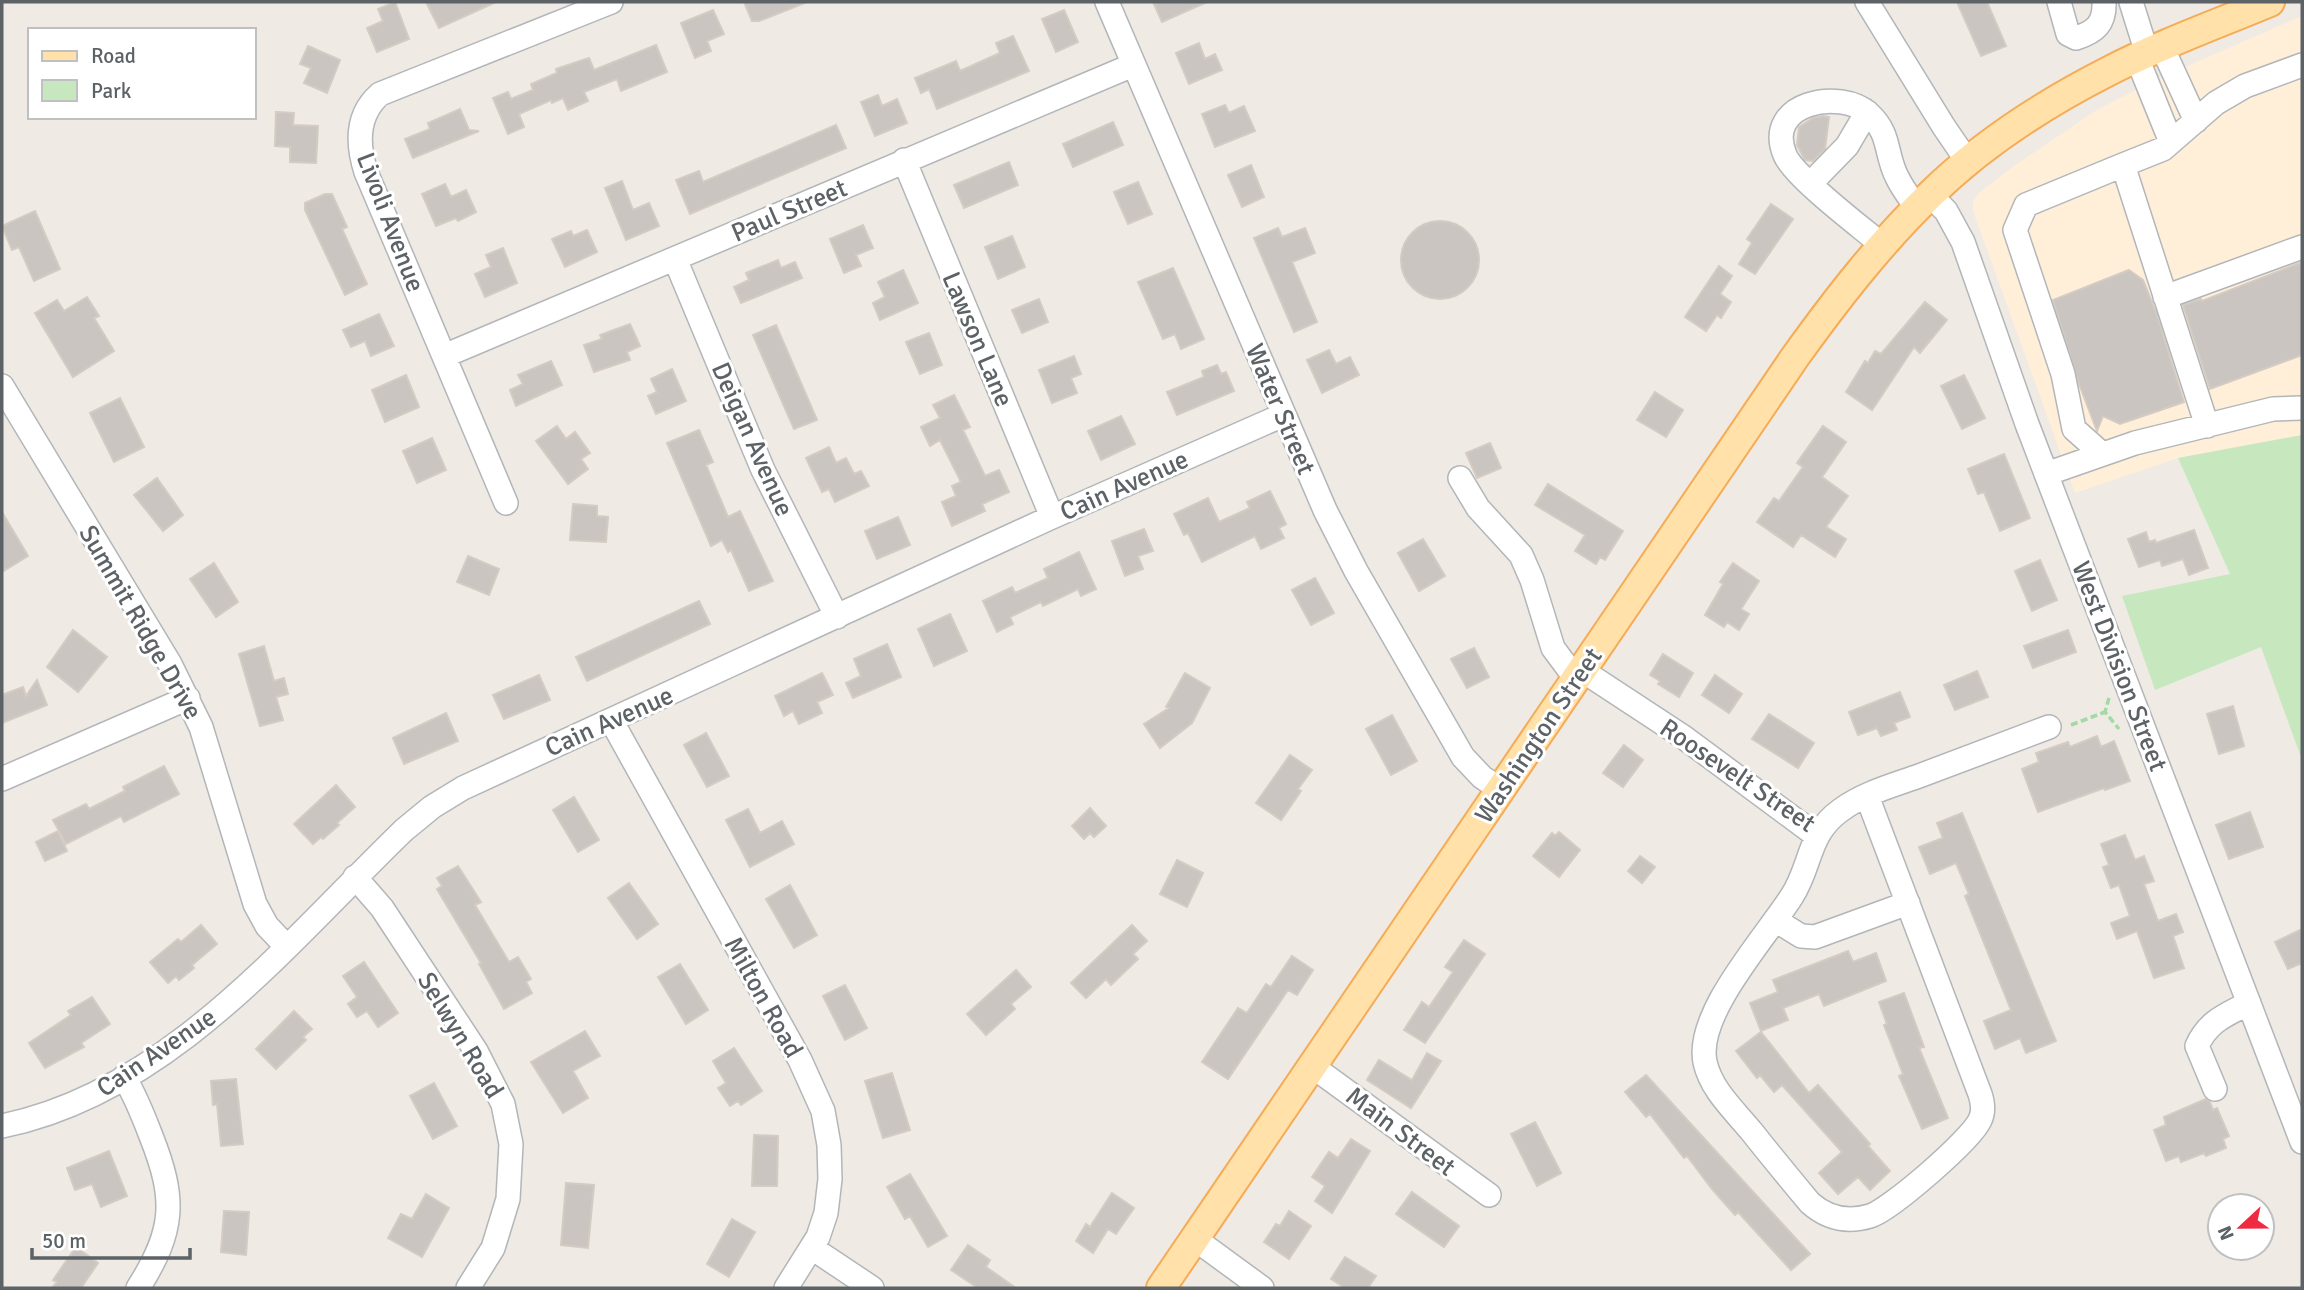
<svg xmlns="http://www.w3.org/2000/svg" width="2304" height="1290" viewBox="0 0 2304 1290" font-family="Signika,sans-serif">
<style>
.commercial{fill:#ffefd9}
.green{fill:#c7e8bf}
.building{fill:#cac5c0;stroke:#d4cbc2;stroke-width:2}
.lines{fill:none;stroke-linecap:round;stroke-linejoin:round}
.minor-casing{stroke:#b2b6b9;stroke-width:26}
.major-casing{stroke:#f6ab56;stroke-width:32}
.path{stroke:#a2daa6;stroke-width:3.5;stroke-dasharray:7 3.5;stroke-linecap:butt}
.minor{stroke:#fff;stroke-width:23}
.major{stroke:#ffe1a9;stroke-width:28}
.labels{text-anchor:middle;stroke-width:6;stroke-linejoin:round;paint-order:stroke}
.street-label{font-size:26px;fill:#5c6265;stroke:#fff}
</style>
<rect width="100%" height="100%" fill="#efeae4"/>
<!-- commercial -->
<path class="commercial" d="M2302 16V435L2178 458 2075 493 1973 211V201L1979 193 2011 168 2095 111 2155 80Z"/>
<!-- green -->
<path class="green" d="M2302 435V760L2261 647 2155 690 2122 596 2230 574 2178 458Z"/>
<!-- building -->
<path class="building" d="M395 2 409 39 377 52 367 28 383 21 378 9Z
M426 2H496L439 28Z
M744 2H804L805 3 759 21H752Z
M1153 2H1207L1162 22Z
M1957 2H1987L2006 46 1981 56Z
M713 10 724 34 707 41 711 51 695 58 681 23Z
M1064 10 1078 42 1056 52 1042 19Z
M1013 36 1029 71 937 109 929 89 921 93 915 78 956 61 960 71 1000 53 996 43Z
M1199 43 1205 59 1215 54 1222 70 1189 84 1176 53Z
M656 45 667 72 621 91 617 79 584 92 588 101 568 110 563 98 552 103 551 100 519 114 524 127 508 134 493 98 508 92 511 99 533 90 531 84 557 73 556 69 589 58 594 70Z
M308 46 340 60 327 93 304 83 311 68 300 64Z
M878 95 882 106 897 99 907 123 875 136 861 102Z
M1225 105 1229 113 1244 106 1255 131 1215 147 1202 114Z
M460 109 469 130 479 131 413 158 405 139 430 129 428 123Z
M276 112 294 113 293 125 318 126 316 163 290 162V147L275 146Z
M1823 116 1829 117 1825 149 1813 161 1805 160 1797 145 1799 127 1813 118Z
M1113 122 1123 145 1073 167 1063 144Z
M836 125 846 148 690 214 676 180 699 171 703 182Z
M1009 162 1018 185 964 208 954 185Z
M1251 165 1264 197 1242 207 1228 175Z
M622 181 633 210 649 203 659 226 626 240 605 188Z
M1138 182 1152 214 1128 224 1114 192Z
M445 184 451 197 466 190 476 212 458 221 456 218 436 226 422 194Z
M325 194H332L347 227 342 229 367 284 345 295 305 210V203Z
M1771 204 1793 219 1755 274 1739 264 1752 243 1747 239Z
M35 211 60 269 34 281 19 247 12 250 2 226Z
M1401 260a39 39 0 1 1 78 0a39 39 0 1 1-78 0Z
M863 225 873 248 856 255 861 266 844 273 830 239Z
M1278 228 1282 237 1305 228 1315 253 1292 262 1317 322 1294 332 1254 238Z
M587 230 597 252 565 267 552 239 571 231 573 236Z
M1012 236 1025 267 998 279 985 247Z
M503 248 517 283 485 297 475 274 491 267 486 255Z
M778 260 781 268 795 262 802 278 741 303 734 287 749 280 746 273Z
M2302 262V355L2210 389 2183 305 2201 299 2202 301Z
M1719 266 1732 276 1720 294 1731 302 1721 318 1717 315 1706 331 1685 317Z
M1173 268 1204 339 1181 349 1175 334 1163 339 1138 282Z
M903 270 918 303 880 320 873 303 885 297 878 282Z
M2129 270 2143 280 2156 312 2184 402 2120 424 2103 416 2097 431 2079 384 2053 300Z
M87 297 99 316 94 318 114 351 73 377 35 313 57 300 64 311Z
M1039 299 1048 322 1022 333 1012 310Z
M1925 302 1947 320 1920 353 1914 347 1872 410 1846 392 1865 361 1868 363 1875 351 1881 354Z
M379 314 394 346 371 356 365 341 351 347 343 330Z
M630 324 640 346 627 352 630 360 594 372 584 345 602 339 600 335Z
M776 325 817 420 794 429 753 335Z
M929 333 942 365 920 374 906 342Z
M1329 350 1336 364 1350 357 1359 375 1322 393 1307 360Z
M1074 356 1081 374 1071 378 1077 393 1052 403 1039 370Z
M551 361 562 385 516 406 510 390 523 384 518 375Z
M1217 365 1221 374 1226 372 1234 391 1177 415 1167 392 1204 377 1202 371Z
M672 369 686 401 656 414 648 396 657 392 651 379Z
M406 375 419 407 385 422 372 390Z
M1964 375 1985 418 1962 429 1941 386Z
M1655 392 1683 410 1666 437 1637 420Z
M954 395 970 427 963 430 985 476 999 470 1009 492 982 504 985 511 952 526 942 502 956 496 952 486 961 482 940 440 930 446 921 427 940 418 933 405Z
M120 398 144 447 114 462 90 413Z
M1121 416 1135 444 1101 460 1088 431Z
M557 426 566 439 575 432 590 453 581 459 588 469 568 484 536 441Z
M1823 426 1846 442 1822 477 1848 496 1826 527 1846 539 1835 557 1801 535 1793 547 1757 522 1774 498 1779 501 1803 467 1797 463Z
M699 430 713 462 706 465 728 517 740 511 773 581 749 591 731 550 728 552 722 540 711 546 667 443Z
M432 438 446 470 417 483 403 451Z
M1490 443 1501 468 1477 478 1466 453Z
M829 447 836 463 846 458 854 474 861 471 869 486 835 502 829 489 822 492 806 458Z
M2004 454 2030 518 2000 531 1984 492 1978 494 1968 469Z
M157 478 183 515 163 531 134 495Z
M1548 484 1623 531 1605 560 1600 557 1596 564 1575 551 1585 535 1535 505Z
M1270 491 1286 524 1279 528 1284 538 1261 549 1255 536 1202 562 1188 533 1184 535 1174 514 1208 498 1219 522 1250 508 1247 502Z
M573 504 597 506V516L608 517 606 542 570 540Z
M2 512 28 556 2 572Z
M898 517 910 545 877 559 865 531Z
M1144 529 1153 551 1138 556 1143 569 1125 576 1112 541Z
M2194 530 2208 568 2189 575 2183 559 2162 566 2160 560 2139 567 2128 539 2146 532 2149 542 2155 540 2156 543Z
M1423 539 1445 576 1419 591 1398 553Z
M1079 552 1096 589 1081 596 1078 589 1043 606 1041 602 1010 617 1013 624 997 632 983 601 1012 587 1015 593 1048 578 1044 569Z
M468 556 499 569 489 595 457 582Z
M2040 560 2057 600 2032 611 2015 571Z
M214 563 238 602 216 617 190 579Z
M1733 563 1759 581 1741 609 1749 614 1739 630 1727 622 1724 627 1705 615 1723 584 1720 582Z
M1315 578 1334 613 1311 625 1292 590Z
M699 601 710 624 587 681 576 657Z
M950 614 967 651 934 666 918 629Z
M73 630 107 657 78 692 47 667Z
M2068 630 2076 652 2033 668 2024 646Z
M887 644 901 677 853 698 846 683 861 676 854 659Z
M264 646 274 681 284 678 288 694 276 697 283 720 260 726 239 654Z
M1474 648 1489 677 1467 688 1451 659Z
M1663 654 1693 673 1679 697 1658 684 1660 681 1650 675Z
M1977 671 1988 697 1955 710 1944 685Z
M822 673 833 695 817 702 822 713 799 724 793 711 784 716 775 696Z
M1185 673 1210 688 1192 723 1160 748 1144 724 1169 708 1166 707Z
M539 675 550 700 504 719 493 695Z
M1715 675 1742 694 1729 713 1702 695Z
M37 680 47 705 2 723V695L23 687 26 696Z
M1900 692 1910 717 1894 723 1897 730 1881 736 1877 728 1858 735 1849 712Z
M2233 706 2244 746 2219 754 2207 714Z
M446 713 458 741 404 764 393 738Z
M1769 714 1814 743 1798 768 1752 739Z
M1392 715 1417 761 1391 775 1366 729Z
M706 733 729 776 707 787 684 745Z
M2097 736 2101 747 2114 741 2130 781 2105 790 2104 788 2038 812 2022 769 2039 762 2036 753 2068 742 2070 747Z
M1624 745 1643 760 1623 787 1603 773Z
M1290 755 1312 770 1298 789 1301 791 1281 820 1256 803Z
M164 766 179 794 124 822 121 816 66 844 53 820 86 804 89 809 125 791 123 787Z
M336 785 355 807 337 823 339 825 323 839 321 837 313 844 294 824Z
M574 797 599 840 578 852 553 810Z
M1090 808 1106 826 1094 837 1090 833 1084 839 1072 826Z
M748 809 760 833 782 821 794 844 750 867 726 820Z
M2250 812 2263 847 2229 859 2216 825Z
M1962 813 2056 1041 2026 1053 2020 1038 1995 1049 1984 1021 2011 1010 1965 896 1969 894 1956 863 1930 874 1919 847 1943 838 1937 823Z
M58 831 67 851 45 861 36 842Z
M1559 832 1580 850 1559 877 1533 856 1552 833 1555 836Z
M2125 835 2135 860 2144 856 2154 881 2144 884 2158 921 2176 914 2183 932 2173 936 2184 968 2154 978 2137 931 2117 939 2111 923 2130 916 2119 885 2111 888 2103 867 2109 865 2101 844Z
M1640 856 1655 867 1642 883 1628 871Z
M1177 860 1203 873 1187 907 1160 894Z
M458 866 481 902 475 905 509 962 518 957 531 979 526 982 532 993 504 1009 479 964 481 963 437 889 442 886 437 878Z
M629 883 658 924 637 939 608 898Z
M790 885 817 935 794 948 766 899Z
M201 925 217 944 192 965 194 968 179 980 176 976 168 983 150 962 178 939 181 942Z
M1132 925 1147 941 1133 954 1138 959 1111 985 1106 979 1086 998 1071 983Z
M2302 929V963L2288 969 2275 942Z
M1464 940 1485 954 1425 1043 1404 1030 1422 1002 1429 1007 1453 972 1445 967Z
M1848 951 1853 962 1876 953 1886 981 1824 1006 1819 994 1783 1008 1788 1020 1761 1031 1750 1003 1778 992 1773 980Z
M1292 956 1313 970 1297 995 1288 990 1228 1079 1202 1062 1238 1008 1247 1013 1266 984 1271 987Z
M364 962 398 1013 378 1027 367 1011 357 1017 348 1004 357 997 343 976Z
M680 964 708 1010 686 1024 658 977Z
M1016 970 1031 987 1011 1004 1015 1009 986 1035 967 1014Z
M845 985 867 1028 845 1040 823 996Z
M1904 993 1924 1047 1919 1048 1948 1118 1922 1129 1899 1076 1903 1074 1884 1025 1887 1024 1879 1002Z
M92 997 110 1024 81 1043 84 1047 45 1068 29 1043 71 1015 68 1011Z
M294 1011 312 1029 303 1037 306 1040 276 1069 256 1049Z
M585 1031 600 1056 573 1071 588 1098 563 1113 531 1062Z
M1761 1032 1809 1093 1818 1085 1870 1144 1868 1146 1890 1171 1870 1190 1858 1177 1838 1194 1819 1173 1842 1152 1782 1085 1774 1092 1760 1075 1757 1078 1736 1051Z
M734 1048 762 1091 741 1105 738 1101 730 1106 718 1088 726 1083 713 1061Z
M1427 1053 1441 1061 1411 1108 1367 1080 1379 1060 1412 1080Z
M892 1073 910 1130 883 1138 865 1081Z
M1646 1075 1810 1254 1791 1270 1738 1212 1735 1215 1712 1189 1687 1156 1684 1158 1650 1114 1646 1117 1625 1092Z
M236 1079 243 1144 221 1146 217 1104 213 1105 211 1081Z
M434 1083 457 1126 433 1139 410 1096Z
M2206 1099 2210 1102 2213 1110 2217 1108 2229 1136 2223 1139 2226 1148 2206 1156 2204 1153 2181 1162 2179 1156 2166 1161 2154 1130 2166 1125 2164 1117Z
M1535 1122 1561 1173 1537 1186 1511 1134Z
M754 1135 778 1136 777 1186H752Z
M1351 1139 1370 1151 1332 1213 1315 1201 1325 1186 1312 1177 1329 1152 1338 1158Z
M109 1151 127 1196 101 1207 92 1184 75 1190 67 1168Z
M910 1174 947 1236 928 1247 910 1216 905 1219 887 1187Z
M566 1183 594 1185 588 1248 561 1245Z
M1412 1192 1459 1226 1444 1247 1396 1214Z
M1112 1193 1134 1208 1116 1234 1108 1229 1093 1253 1076 1241 1086 1224 1090 1227Z
M426 1194 449 1208 422 1257 388 1238 401 1214 412 1219Z
M224 1211 249 1212 246 1255 221 1252Z
M1289 1211 1311 1226 1289 1259 1264 1242 1276 1224 1280 1226Z
M732 1219 755 1232 729 1277 707 1264Z
M968 1245 990 1260 986 1267 1016 1288H978L951 1270Z
M76 1247 98 1263 81 1288H52L57 1282 53 1280Z
M1345 1257 1376 1276 1368 1288H1345L1331 1279Z"/>
<g class="lines">
<!-- minor casing -->
<g class="minor-casing">
<path id="minor" d="M1107 2 1325 510 1356 571 1463 757 1482 777 1501 790
M1867 2 1944 127 1968 162
M2059 2 2068 34 2076 38C2095 32 2105 24 2104 2
M2131 2 2147 53
M2162 47 2196 121
M2137 58 2171 142
M904 160 1052 517
M1810 184 1847 146 1867 112
M1930 195 1946 211 1963 242 2027 424 2302 1142
M1882 245C1861 227 1794 177 1785 155 1763 102 1841 88 1869 114 1891 134 1885 154 1897 177 1902 188 1910 198 1917 208
M675 259 763 470 837 617
M2165 297 2302 247
M444 356 1133 65
M2 386 170 664 201 727 255 904 267 926 286 946
M2207 426 2123 165 2163 149 2216 103 2245 86 2302 65
M2102 454 2074 429 2063 374 2015 230 2026 205 2123 165
M2046 474 2135 443 2273 409 2302 408
M1460 478 1478 508 1521 555 1532 580 1553 648 1576 679
M506 503 366 172C357 144 356 115 380 94L611 2
M1583 671 1682 736 1817 836
M611 720 800 1060 823 1111 829 1145 830 1179 826 1213 818 1237 786 1288
M2 779 188 698
M1867 796 1980 1094C1983 1103 1984 1112 1980 1120 1971 1140 1890 1210 1870 1216 1847 1223 1827 1218 1810 1203 1790 1179 1771 1156 1752 1132 1735 1111 1711 1090 1705 1062 1695 1014 1766 937 1792 896 1812 865 1807 834 1841 810 1864 793 1894 785 1919 776 1963 759 2006 743 2049 727
M355 877 382 908 476 1051 503 1104 511 1144 508 1199 493 1248 468 1288
M1775 920 1801 936 1815 937 1908 903
M1312 1066 1489 1195
M124 1077C135 1095 143 1115 151 1136 176 1199 175 1230 138 1288
M2215 1089 2197 1046C2208 1021 2226 1015 2249 1003
M2 1126C169 1092 287 943 404 830L432 807 463 788 1052 517 1283 415
M1195 1239 1262 1288
M812 1248 872 1288"/>
</g>
<!-- major casing -->
<g class="major-casing">
<path id="major" d="M1161 1288 1795 357C1836 300 1880 243 1931 194 1982 144 2046 103 2109 71 2161 44 2217 24 2270 2"/>
</g>
<!-- path -->
<path class="path" d="M2109 698 2105 712 2119 729
M2071 725 2105 712"/>
<!-- minor -->
<use href="#minor" class="minor"/>
<!-- major -->
<use href="#major" class="major"/>
</g>
<g class="labels">
<!-- street labels -->
<g class="street-label">
<text transform="translate(789 210) rotate(-23)" y="9">Paul Street</text>
<text transform="translate(391 222) rotate(69)" y="9">Livoli Avenue</text>
<text transform="translate(978 339) rotate(67)" y="9">Lawson Lane</text>
<text transform="translate(1281 409) rotate(67)" y="9">Water Street</text>
<text transform="translate(753 439) rotate(66)" y="9">Deigan Avenue</text>
<text transform="translate(1124 485) rotate(-24)" y="9">Cain Avenue</text>
<text transform="translate(141 622) rotate(60)" y="9">Summit Ridge Drive</text>
<text transform="translate(2120 666) rotate(69)" y="9">West Division Street</text>
<text transform="translate(609 721) rotate(-24)" y="9">Cain Avenue</text>
<text transform="translate(1538 735) rotate(-56)" y="9">Washington Street</text>
<text transform="translate(1738 775) rotate(34)" y="9">Roosevelt Street</text>
<text transform="translate(764 997) rotate(61)" y="9">Milton Road</text>
<text transform="translate(461 1035) rotate(59)" y="9">Selwyn Road</text>
<text transform="translate(156 1052) rotate(-34)" y="9">Cain Avenue</text>
<text transform="translate(1401 1131) rotate(37)" y="9">Main Street</text>
</g>
</g>
<!-- border -->
<rect width="2304" height="1290" fill="none" stroke="#5c6265" stroke-width="7"/>
<!-- legend -->
<rect x="28" y="28" width="228" height="91" fill="#ffffff" stroke="#bec0c1" stroke-width="2"/>
<rect x="42" y="51" width="35" height="10" fill="#ffe1a9" stroke="#bec0c1" stroke-width="2"/>
<text x="91" y="63" font-size="21" fill="#5c6265">Road</text>
<rect x="42" y="80" width="35" height="21" fill="#c7e8bf" stroke="#bec0c1" stroke-width="2"/>
<text x="91" y="98" font-size="21" fill="#5c6265">Park</text>
<!-- north arrow -->
<g transform="translate(2241 1227) rotate(248)"><circle r="33" fill="#ffffff" stroke="#bec0c1" stroke-width="2"/>
<path d="M0-5L12 26L0 18L-12 26Z" fill="#f02a40"/>
<text y="-10" font-size="19" font-weight="bold" text-anchor="middle" fill="#5c6265">N</text>
</g>
<!-- scale -->
<path d="M32 1248v10h158v-10" fill="none" stroke="#5c6265" stroke-width="3.5"/>
<text x="42" y="1248" font-size="21" fill="#5c6265" stroke="#ffffff" stroke-width="5" paint-order="stroke">50 m</text>
</svg>
